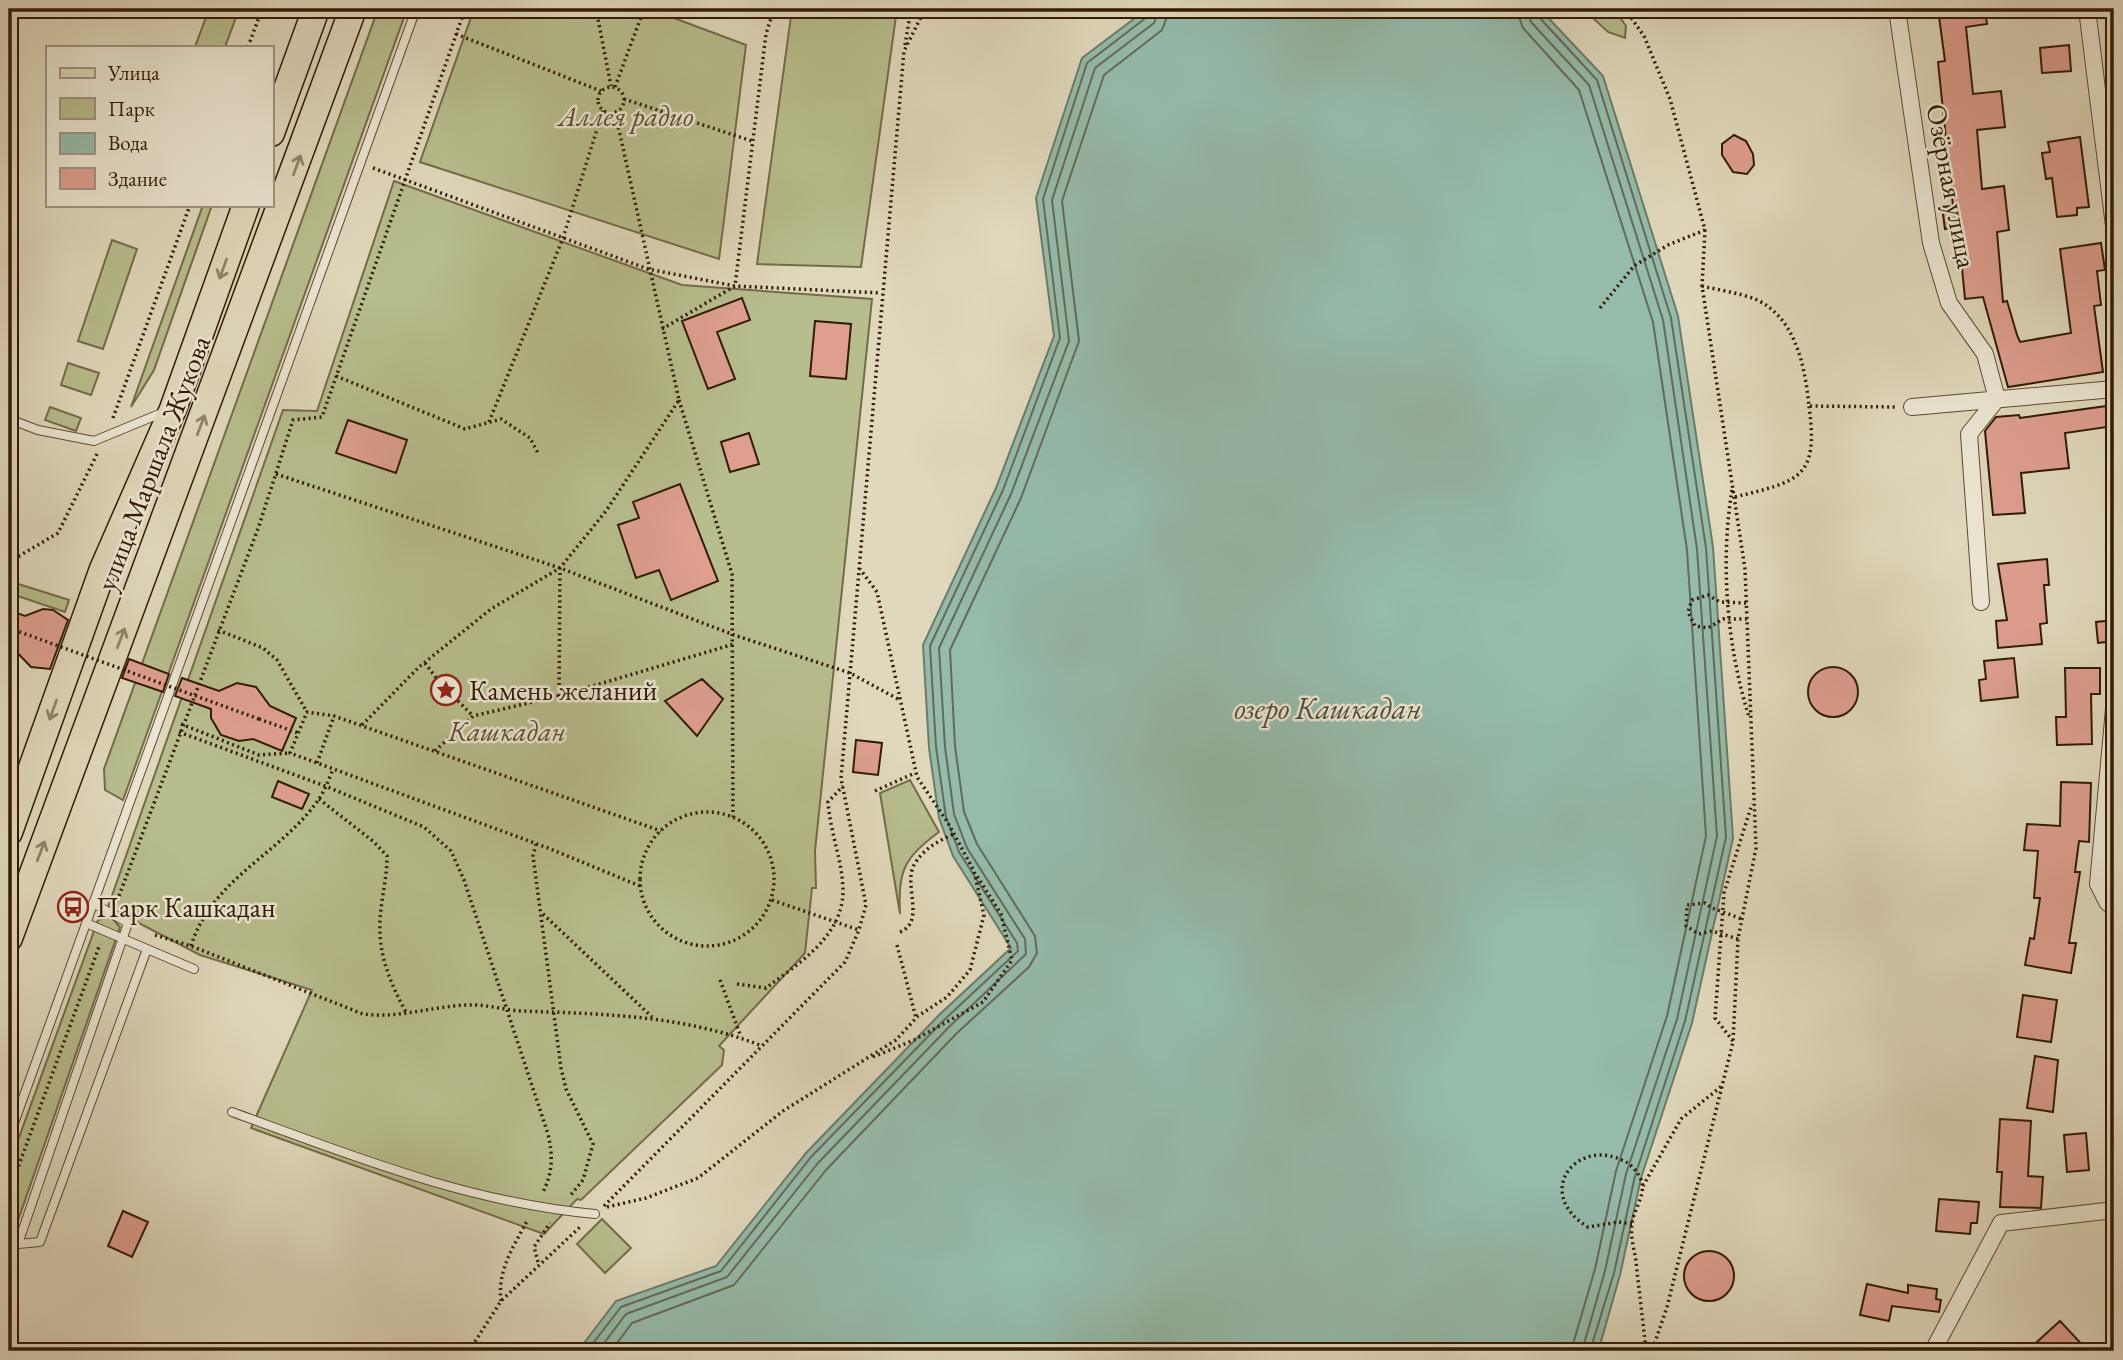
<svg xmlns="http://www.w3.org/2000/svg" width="2123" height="1360" viewBox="0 0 2123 1360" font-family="'EB Garamond',serif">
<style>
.green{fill:#b7bd8d;stroke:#746c48;stroke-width:2}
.water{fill:#95bbab;stroke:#6d7b68;stroke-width:2}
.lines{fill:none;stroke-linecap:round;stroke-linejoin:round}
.shore{stroke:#636b58;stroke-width:2}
.building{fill:#de9f8f;stroke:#311b04;stroke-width:2}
.service-casing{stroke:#5d4a32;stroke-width:10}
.minor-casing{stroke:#5d4a32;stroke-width:18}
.primary-casing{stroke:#311b04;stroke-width:29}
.path{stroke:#311b04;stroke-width:3.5;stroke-dasharray:2 3.5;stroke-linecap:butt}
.service{stroke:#ebe6d3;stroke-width:8}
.minor{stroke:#ebe6d3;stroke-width:16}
.primary{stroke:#e0d8bc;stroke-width:26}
.path-bridge{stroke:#311b04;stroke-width:3.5;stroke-dasharray:2 3.5;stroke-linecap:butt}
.oneway{stroke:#918369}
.labels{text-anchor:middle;stroke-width:5;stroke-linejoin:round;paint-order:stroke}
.park-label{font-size:28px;font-style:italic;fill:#594c2d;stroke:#ebe6d3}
.street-label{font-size:28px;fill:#311b04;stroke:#ebe6d3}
.poi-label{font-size:28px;fill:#311b04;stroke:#ebe6d3;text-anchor:start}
.water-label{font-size:30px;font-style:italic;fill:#4f4b36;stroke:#ebe6d3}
</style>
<rect width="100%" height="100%" fill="#e0d8bc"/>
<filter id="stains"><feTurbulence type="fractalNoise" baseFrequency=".00286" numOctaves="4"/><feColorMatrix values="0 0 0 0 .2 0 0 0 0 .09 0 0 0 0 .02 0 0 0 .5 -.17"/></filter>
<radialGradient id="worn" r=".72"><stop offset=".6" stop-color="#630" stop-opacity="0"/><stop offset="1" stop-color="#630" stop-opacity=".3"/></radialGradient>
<!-- green -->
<path class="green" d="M209 9H239L225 47H195Z
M378 9H407L123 800 105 790 104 769Z
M474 9H650L746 45 719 259 420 162Z
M792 9H897L861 267 757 264Z
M1583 9H1614L1626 26 1625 38 1608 32Z
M394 181 682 285 872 299 815 851 816 888H812L805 953 719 1046 724 1050 722 1065 581 1200 577 1199 544 1234 251 1128 312 990 200 955 108 907 283 410 317 411Z
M203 205H212L154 370 131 407Z
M112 240 137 249 103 349 78 341Z
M68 363 99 373 91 395 61 385Z
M50 407 81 418 76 431 45 420Z
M12 582 69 600 65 612 9 593Z
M910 780 939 832C904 858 898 870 900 914L880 793Z
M111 917 120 927 14 1232 9 1230V1165L98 920Z
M602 1219 631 1248 605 1273 577 1244Z"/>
<!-- water -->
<path class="water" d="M1147 9H1540L1603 76 1678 316 1713 547 1733 838 1692 1023 1641 1178 1620 1275 1600 1345 1596 1351H578L616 1301 716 1266 806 1153 939 1015 1011 948 953 856 939 818 929 748 923 645 996 488 1054 336 1036 198 1082 58Z"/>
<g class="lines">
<!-- shore -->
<path class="shore" d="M1516 9 1523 28 1579 90 1653 322 1687 550 1706 836 1667 1016 1616 1171 1595 1269 1571 1351
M1527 9 1531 22 1589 85 1663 320 1697 549 1717 836 1677 1019 1626 1174 1605 1271 1582 1351
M1536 9 1538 16 1597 80 1671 318 1706 548 1726 837 1685 1021 1635 1176 1614 1273 1590 1351
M587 1351 621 1307 721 1271 811 1157 944 1020 1018 951 1017 943 959 852 946 817 936 747 930 646 1003 490 1060 338 1043 199 1087 63 1147 17 1150 9
M598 1351 626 1314 727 1277 818 1163 950 1026 1026 954 1025 939 967 848 954 814 945 747 939 648 1011 494 1069 341 1052 200 1095 68 1154 23 1159 9
M611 1351 632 1323 734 1285 826 1170 957 1033 1029 967 1037 953 1035 936 977 844 964 812 955 746 950 650 1021 498 1079 341 1062 201 1104 75 1162 30 1170 9"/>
</g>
<!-- building -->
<path class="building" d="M1938 9H1985L1987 24 1966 27 1973 94 2001 91 2005 127 1977 130 1982 189 2004 186 2009 230 1997 232 2003 302 2007 301 2017 335 2020 342 2071 333 2060 249 2101 243 2105 270 2097 271 2101 305 2094 306 2103 372 2008 387 1983 297 1965 299 1958 227 1945 229 1942 207 1953 206 1938 62 1945 61Z
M2069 45 2071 71 2042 73 2040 48Z
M1734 135 1746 141 1753 154 1754 165 1747 174 1733 172 1722 155V144Z
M2080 137 2089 207 2077 208V215L2057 217 2052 178 2046 179 2042 153 2050 152 2048 142Z
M742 298 750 320 717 332 735 379 708 389 682 321Z
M815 321 851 324 846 379 810 376Z
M2114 405V426L2065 433 2069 468 2021 473 2025 513 1993 515 1985 431 1996 417 2019 415 2020 418Z
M348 420 407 440 396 473 336 453Z
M749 433 759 464 730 472 721 442Z
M680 484 718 581 671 600 659 570 636 578 618 525 639 518 633 502Z
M2047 559 2049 585H2044L2047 623 2040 624 2042 644 1998 648 1996 621 2007 620 1998 564Z
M43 609 53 610 68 620 50 669 31 667 9 644V610L25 616Z
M2114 620V641L2098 643 2096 622Z
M2014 658 2018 697 1981 701 1979 680 1986 679 1984 661Z
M129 659 169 674 163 692 122 678Z
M1808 692a25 25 0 1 1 50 0a25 25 0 1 1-50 0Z
M2065 668H2100V694H2091L2092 744 2057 745 2056 717H2066Z
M182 678 219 691 237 683 256 687 270 706 296 718 282 751 253 739 239 741 221 735 211 718V709L175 696Z
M702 679 723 699 697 736 665 701Z
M856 740 882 743 878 775 853 772Z
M278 781 309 794 302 809 272 797Z
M2061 782 2091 783 2089 842 2079 841 2075 872H2080L2069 943H2076L2071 973 2025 965 2030 938 2034 939 2040 898H2034L2038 851 2024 850 2027 824 2060 826Z
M2023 995 2057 1000 2051 1042 2017 1037Z
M2035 1056 2058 1060 2053 1112 2027 1108Z
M2000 1119 2031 1121 2028 1176 2043 1177 2041 1208 2000 1207 2002 1172H1997Z
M2086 1133 2089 1170 2067 1172 2064 1135Z
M1939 1199 1979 1202 1977 1223H1971L1970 1234 1936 1231Z
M123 1211 148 1222 132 1257 108 1246Z
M1684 1276a25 25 0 1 1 50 0a25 25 0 1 1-50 0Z
M1867 1284 1908 1293V1285L1937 1289 1936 1299 1941 1300 1939 1312 1892 1306 1889 1321 1860 1315Z
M2060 1321 2088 1351H2027Z"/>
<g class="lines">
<!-- service casing -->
<g class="service-casing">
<path id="service" d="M723 9 738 14 740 9
M9 419 38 430 94 441 164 412
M86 923 194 969
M232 1112C353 1156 466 1202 595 1214
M9 1137 416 9
M9 1241 18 1244 128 923 93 903
M18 1244 40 1242 147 949"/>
</g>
<!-- minor casing -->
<g class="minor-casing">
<path id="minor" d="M1897 9 1931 243 1949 303 1985 354 1997 399 1969 434 1981 602
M2087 9 2114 226
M1912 407 2114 389
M2114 709 2098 884 2107 902 2114 908
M1935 1347 2001 1223 2114 1210"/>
</g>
<!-- primary casing -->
<g class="primary-casing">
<path id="primary" d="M271 133 316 9
M9 832 103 569 173 409 246 205
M9 938 353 9"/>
</g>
<!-- path -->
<path class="path" d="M596 9 611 86
M1625 9 1644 36 1670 99 1705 230 1702 286 1745 569 1756 848 1738 939 1733 1042 1667 1307 1652 1351
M456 34 601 91
M905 45 911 9
M248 47 262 9
M598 100a13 13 0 1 1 26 0a13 13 0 1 1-26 0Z
M615 87 644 9
M624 99 752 141
M373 168 648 269 735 286 881 293
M1702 286C1719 290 1739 293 1755 299 1796 317 1805 367 1809 406L1896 407
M1600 308 1634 266 1668 245 1705 230
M662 329 735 286 766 34 774 9
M336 376 465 429 501 419 530 438 538 453
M679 400 732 574 733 817
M113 418 190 205
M489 422 563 238 603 110
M276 474 560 568 734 635 850 673 898 699
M1732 490C1720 563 1727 647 1749 717
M1735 497C1799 481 1819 479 1809 406
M9 562 58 533 97 454
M1746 603 1720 602 1708 595 1692 600 1688 612 1695 626 1708 628 1723 619H1747
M218 630 263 648 277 660 307 712
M425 663 440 683
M437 690a10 10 0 1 1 20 0a10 10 0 1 1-20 0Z
M559 696 560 569
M454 697 473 716
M259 719 298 733
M9 723 17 740
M181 724 259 755 289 753
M362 725 419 667 491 609 560 568 606 511 679 400 615 112
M179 732 325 786 424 827 451 851 464 880 548 1134C553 1156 553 1173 542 1194
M9 735 15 746
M435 751 473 716 559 696 734 644
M317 763 334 716
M875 791 915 773
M319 799 374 842 387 856C387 879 381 899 380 921 378 955 391 985 407 1014
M640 879a67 67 0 1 1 134 0a67 67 0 1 1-134 0Z
M536 844 533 856 561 1068 566 1089 593 1144 583 1180 569 1197
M640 886 548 848 290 753 307 712 334 716 661 831
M772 900 859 930
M117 901 259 526 293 420 322 417 465 9
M543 914 652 1017
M900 932C926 922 903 885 914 865 923 849 938 841 954 834
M155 935 191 946 363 1014C399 1019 432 1006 468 1005 486 1004 504 1010 521 1011 604 1014 684 1015 762 1046
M1738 939 1712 931 1699 934 1686 926 1687 905 1705 903 1712 908 1742 919
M897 945 916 1018
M191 946C212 878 281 854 319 799 325 790 329 779 333 769
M720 980 741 1037
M737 984 766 988C799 963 844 936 843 889 842 860 830 831 828 802L843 786
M1733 1041 1715 1018 1724 893 1752 804
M873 1057 914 1040 983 1002 1012 960 1001 914 977 876
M1643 1186 1681 1119 1723 1085
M9 1192 100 944
M604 1206 845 962 859 930 866 905 841 778 904 51 925 9
M607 1207 646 1198 698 1178 783 1111 896 1040 918 1016 947 997 970 970 984 915 974 871 948 823 917 777 877 592 860 569
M1632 1224 1619 1222 1588 1227C1532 1193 1577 1135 1626 1162 1632 1165 1641 1176 1642 1183 1645 1196 1633 1211 1632 1224 1630 1235 1634 1249 1636 1261 1639 1291 1643 1321 1646 1351
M538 1262 534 1247 550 1223
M501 1301C497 1270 514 1246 528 1219
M469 1351 501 1301 580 1227"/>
<!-- service -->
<use href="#service" class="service"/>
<!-- minor -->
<use href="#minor" class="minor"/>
<!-- primary -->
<use href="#primary" class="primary"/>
<!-- path-bridge -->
<path class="path-bridge" d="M9 628 259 719"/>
</g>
<!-- one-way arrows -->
<defs><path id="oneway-shaft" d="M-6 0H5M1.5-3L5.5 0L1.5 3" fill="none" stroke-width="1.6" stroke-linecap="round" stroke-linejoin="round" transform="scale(1.75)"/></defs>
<g class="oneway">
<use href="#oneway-shaft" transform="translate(297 165) rotate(-70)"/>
<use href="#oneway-shaft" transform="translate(223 269) rotate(110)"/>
<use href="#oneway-shaft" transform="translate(201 425) rotate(-69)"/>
<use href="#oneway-shaft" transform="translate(121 638) rotate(-69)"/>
<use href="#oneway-shaft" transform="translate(53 710) rotate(110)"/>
<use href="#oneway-shaft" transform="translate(41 851) rotate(-69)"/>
</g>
<!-- icons -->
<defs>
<g id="sight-ring" transform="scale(1.575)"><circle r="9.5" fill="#ebe6d3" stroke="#8f2418" stroke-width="1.5"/><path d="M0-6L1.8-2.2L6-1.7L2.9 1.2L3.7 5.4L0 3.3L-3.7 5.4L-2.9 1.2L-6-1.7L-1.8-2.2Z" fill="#8f2418"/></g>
<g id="bus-ring" transform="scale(1.575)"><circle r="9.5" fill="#ebe6d3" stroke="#8f2418" stroke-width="1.5"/><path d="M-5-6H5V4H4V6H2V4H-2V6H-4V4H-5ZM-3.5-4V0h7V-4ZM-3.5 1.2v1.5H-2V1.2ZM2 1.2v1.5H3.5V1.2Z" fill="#8f2418"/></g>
</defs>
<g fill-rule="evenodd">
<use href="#sight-ring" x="446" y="690"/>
<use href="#bus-ring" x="73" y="907"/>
</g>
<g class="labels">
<!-- park labels -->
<g class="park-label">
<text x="626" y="126">Аллея радио</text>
<text x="507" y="741">Кашкадан</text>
</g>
<!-- street labels -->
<g class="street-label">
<text transform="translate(1952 186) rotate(79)" y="10">Озёрная улица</text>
<text transform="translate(153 463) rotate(-69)" y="10">улица Маршала Жукова</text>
</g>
<!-- poi labels -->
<g class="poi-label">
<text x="469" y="700">Камень желаний</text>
<text x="96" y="917">Парк Кашкадан</text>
</g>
<!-- water labels -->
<g class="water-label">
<text x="1328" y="719">озеро Кашкадан</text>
</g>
</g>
<!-- margin -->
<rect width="2123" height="1360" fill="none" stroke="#e0d8bc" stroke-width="35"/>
<rect x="10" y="10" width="2102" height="1339" fill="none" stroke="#311b04" stroke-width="3.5"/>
<rect x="18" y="18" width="2088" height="1325" fill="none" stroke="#311b04" stroke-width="2"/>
<!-- legend -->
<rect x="46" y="46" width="228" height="161" fill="#ebe6d3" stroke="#a19580" stroke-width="2"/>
<rect x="60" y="68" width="35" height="10" fill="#e0d8bc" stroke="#a19580" stroke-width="2"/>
<text x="108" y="80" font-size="21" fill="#311b04">Улица</text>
<rect x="60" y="98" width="35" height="21" fill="#b7bd8d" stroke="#a19580" stroke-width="2"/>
<text x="108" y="116" font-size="21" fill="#311b04">Парк</text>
<rect x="60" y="133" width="35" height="21" fill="#95bbab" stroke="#a19580" stroke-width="2"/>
<text x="108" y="150" font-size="21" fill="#311b04">Вода</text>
<rect x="60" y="168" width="35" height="21" fill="#de9f8f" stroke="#a19580" stroke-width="2"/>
<text x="108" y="186" font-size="21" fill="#311b04">Здание</text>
<rect width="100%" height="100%" filter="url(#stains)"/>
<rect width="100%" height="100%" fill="url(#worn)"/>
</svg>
